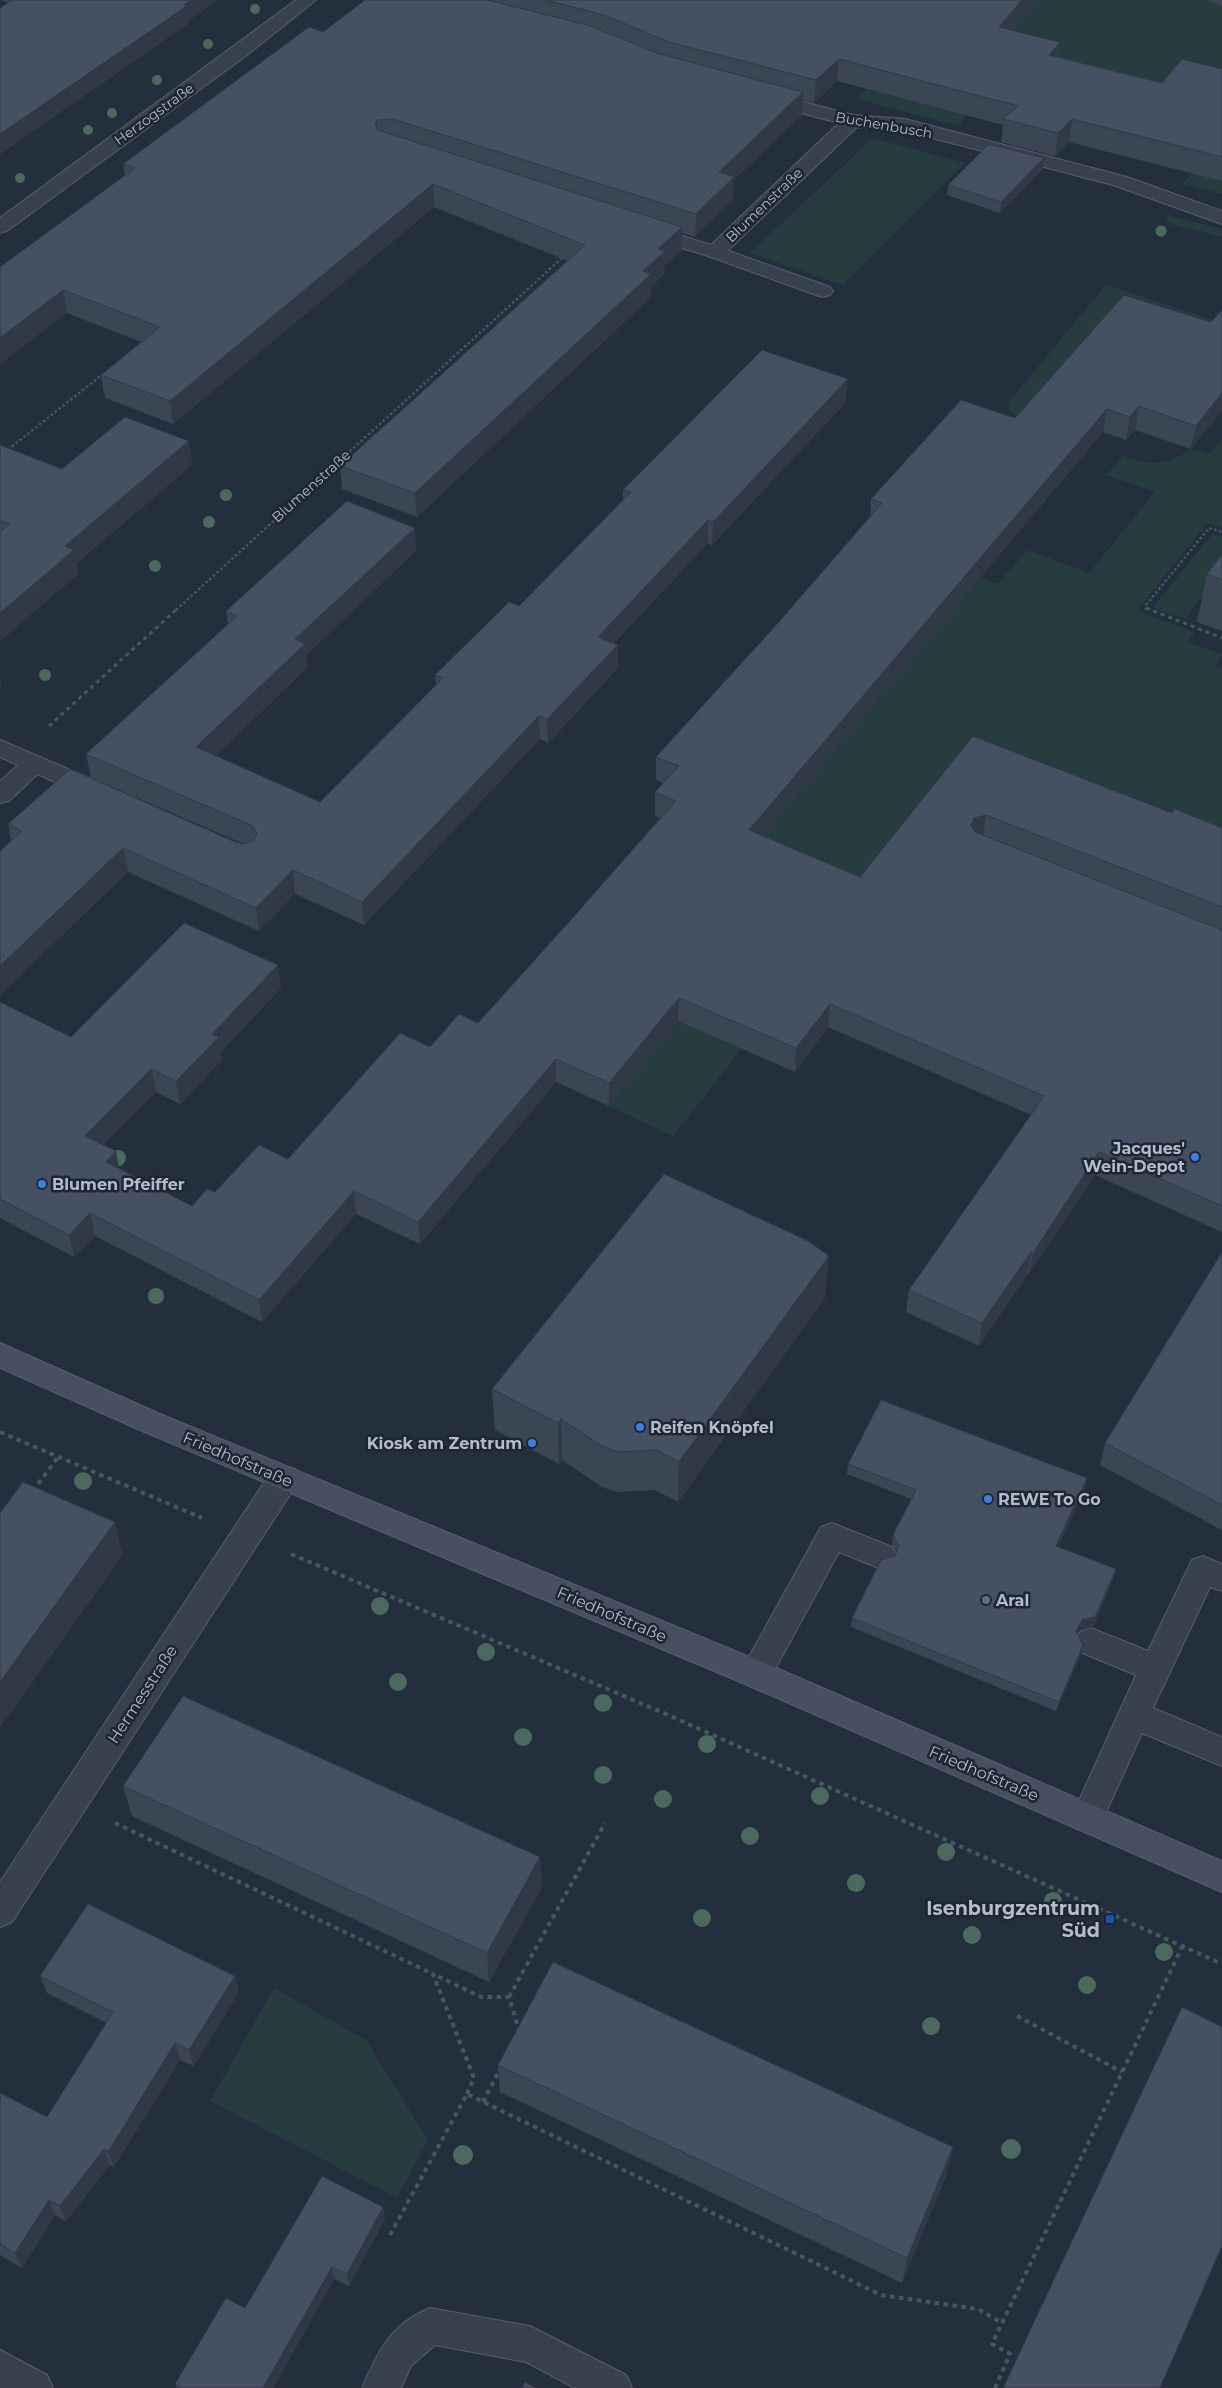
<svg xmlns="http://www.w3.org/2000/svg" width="1222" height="2388" viewBox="0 0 1222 2388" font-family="Montserrat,sans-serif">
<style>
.green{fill:#263c3f}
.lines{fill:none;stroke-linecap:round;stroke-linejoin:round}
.service-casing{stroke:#565f6c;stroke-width:2}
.minor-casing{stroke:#565f6c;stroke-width:2}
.secondary-casing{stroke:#565f6c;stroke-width:2}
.path-far2{stroke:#44595c;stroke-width:2.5;stroke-dasharray:2.5 2.5;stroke-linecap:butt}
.path-far1{stroke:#44595c;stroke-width:3;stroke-dasharray:4 4;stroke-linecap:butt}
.path{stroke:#44595c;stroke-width:4;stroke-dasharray:4.5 4.5;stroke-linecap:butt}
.service{fill:#38414e;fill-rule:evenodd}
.minor{fill:#38414e;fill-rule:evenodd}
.secondary{fill:#465061;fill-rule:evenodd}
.tree{fill:#4b6a5d}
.wall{fill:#3b4654}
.shaded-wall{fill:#303945}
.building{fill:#455162;stroke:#303945}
.shop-dot{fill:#3f7fe0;stroke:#1d2633;stroke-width:2}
.service-dot{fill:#5c6f8a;stroke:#1d2633;stroke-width:2}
.transit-dot{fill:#1a4fb4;stroke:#1d2633;stroke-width:2}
.labels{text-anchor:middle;stroke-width:5;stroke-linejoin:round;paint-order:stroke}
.far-street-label{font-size:14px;fill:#b4bcc9;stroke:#1d2633}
.poi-label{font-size:16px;font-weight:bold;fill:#b4bcc9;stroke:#1d2633;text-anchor:start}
.street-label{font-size:16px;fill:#b4bcc9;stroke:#1d2633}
.near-poi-label{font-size:19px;font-weight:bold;fill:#b4bcc9;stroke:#1d2633;text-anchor:end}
</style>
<rect width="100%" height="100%" fill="#242f3e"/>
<!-- green -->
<path class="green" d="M984 0H1222V92L1169 93 1015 54Z
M867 89 967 115 958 126 857 99Z
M873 138 965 163 843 285 750 253Z
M1192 173 1222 181V194L1183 184Z
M1166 215 1222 229V237L1169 224Z
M1106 285 1214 320 1222 350 1021 418C1013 414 1008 412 1008 403Z
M1222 439V528L1207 523 1137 611 1195 632 1188 642 1222 654 1216 666 1222 668V853L883 870 673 1136 609 1106 797 875 747 854 979 577 998 584 1027 550 1089 573 1155 492 1106 475 1124 456C1150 466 1169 465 1191 449L1210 454Z
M1212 534 1222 537V589L1211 603 1200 599 1185 619 1153 608Z
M274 1988 366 2040 428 2140 397 2198 210 2101Z"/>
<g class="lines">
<!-- service casing -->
<g class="service-casing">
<path id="service" d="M715 246 830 287 833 291 830 295 823 297 816 295 708 256 705 252 708 248Z
M34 756 42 758 46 764 42 770 9 801 0 803V781L26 758Z
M284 1466 295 1469 299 1478 295 1487 12 1922 0 1927V1882L273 1469Z
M832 1523 892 1547 896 1556 892 1565 881 1569 839 1552 767 1684 756 1688 745 1684 740 1674 745 1664 821 1527Z
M1203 1556 1222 1564V1591L1210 1587 1153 1708 1222 1737V1766L1142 1733 1099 1828 1087 1833 1075 1828 1071 1818 1136 1675 1080 1652 1075 1642 1080 1632 1091 1628 1148 1651 1192 1560Z
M430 2308 530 2326 626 2375 632 2388H575L526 2362 435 2345 411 2366 401 2388H362C378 2351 391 2324 430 2308Z
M0 2350 47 2375 53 2388H0Z"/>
</g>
<!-- minor casing -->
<g class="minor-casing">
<path id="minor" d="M296 0H316L247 55 7 231 0 233V218Z
M766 92 853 115 905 119 1127 177 1222 211V224L1113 185 905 131 857 127 722 256 715 258 708 256 640 235 637 231 640 227 647 225 711 245 839 123 759 102 757 98 759 94Z
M0 740 106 785 109 791 106 797 97 799 88 797 0 757Z"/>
</g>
<!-- secondary casing -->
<g class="secondary-casing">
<path id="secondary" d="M0 1343 160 1414 767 1664 1222 1861V1892L745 1684 140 1430 0 1368Z"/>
</g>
<!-- path-far2 -->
<path class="path-far2" d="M0 456 103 374
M176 610 563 257
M1146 610V605L1209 528 1222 532"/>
<!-- path-far1 -->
<path class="path-far1" d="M1146 608 1222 638
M49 726 178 608"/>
<!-- path -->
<path class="path" d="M0 1432 202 1518
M33 1491 58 1457
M291 1554 666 1714 1222 1964
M115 1823 433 1974
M509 1997 605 1823
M1017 2016 1122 2072
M467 2094 474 2078 433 1974 481 1997H509L519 2030
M483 2102 500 2069
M390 2235 467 2094 881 2295 978 2309 1002 2323
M995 2388 1010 2354 992 2344 1183 1945"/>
<!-- service -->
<use href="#service" class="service"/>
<!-- minor -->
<use href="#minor" class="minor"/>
<!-- secondary -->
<use href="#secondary" class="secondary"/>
</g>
<!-- trees -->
<g class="tree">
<circle cx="255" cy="9" r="5"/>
<circle cx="208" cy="44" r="5"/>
<circle cx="157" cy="80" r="5"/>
<circle cx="112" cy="113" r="5"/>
<circle cx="88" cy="130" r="5"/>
<circle cx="20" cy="178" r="5"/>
<circle cx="1161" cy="231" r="5.5"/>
<circle cx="226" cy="495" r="6"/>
<circle cx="209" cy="522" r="6"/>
<circle cx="155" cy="566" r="6"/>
<circle cx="45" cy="675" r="6"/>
<circle cx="118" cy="1158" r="8"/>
<circle cx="156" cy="1296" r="8"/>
<circle cx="83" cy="1481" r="9"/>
<circle cx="380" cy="1606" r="9"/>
<circle cx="486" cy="1652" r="9"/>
<circle cx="398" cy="1682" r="9"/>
<circle cx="603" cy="1703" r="9"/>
<circle cx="523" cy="1737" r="9"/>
<circle cx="707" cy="1744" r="9"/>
<circle cx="603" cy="1775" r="9"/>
<circle cx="820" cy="1796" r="9"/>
<circle cx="663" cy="1799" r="9"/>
<circle cx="750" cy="1836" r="9"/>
<circle cx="946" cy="1852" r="9"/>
<circle cx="856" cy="1883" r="9"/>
<circle cx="1053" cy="1901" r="9"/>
<circle cx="702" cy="1918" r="9"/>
<circle cx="972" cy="1935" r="9"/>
<circle cx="1164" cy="1952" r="9"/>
<circle cx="1087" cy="1985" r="9"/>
<circle cx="931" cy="2026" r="9"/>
<circle cx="1011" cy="2149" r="10"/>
<circle cx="463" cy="2155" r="10"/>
</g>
<!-- wall -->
<path class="wall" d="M1 0H218L189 20V23L0 154V8L8 3Z
M365 0H1039L1012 31 1058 58 1162 83 1222 69V181L1069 142 1055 156 1001 142 1003 125 837 81 814 103 803 100 802 115 734 180 733 200 695 237 682 233V250L665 266 664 274 651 287V297L417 517 342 489 340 466 568 261 434 207 173 424 105 398 101 375 141 342 67 313 0 364 125 176 123 164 323 32Z
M1207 0H1222V6Z
M1043 169 1000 213 947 195 948 185Z
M1222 310 1191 449 1135 430 1126 440 1103 432 762 836 860 877 973 736 1172 813 1222 828V1232L1095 1175 1028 1275H1027L979 1346 906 1312 909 1290 1031 1115 828 1027 795 1072 678 1021 609 1106 556 1082 420 1244 356 1214 262 1322 95 1236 74 1257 0 1218V1002L71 1037 278 965 281 988 221 1052 222 1060 180 1104 156 1092 103 1145 119 1168 192 1206 215 1192 288 1159 430 1047 478 1023 568 923 660 818 655 816V792L663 783 656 780V757L778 623 870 518 871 499 1015 418 1211 322Z
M846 402 712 545 708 543 614 643 618 668 548 743 540 739 364 925 295 894 259 931 128 872 0 995V851L11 841 8 824 233 841 244 844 91 778 86 754 228 624 226 611 416 551 306 655 308 667 215 756 320 802 436 686 435 675 519 606 623 500V490Z
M189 441 192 465 77 563 78 574 0 641V445L62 469Z
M1207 574 1222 580V631L1197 622Z
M1222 1252V1530L1100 1465 1105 1443Z
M825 1298 678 1502 655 1490 617 1492 602 1487 562 1460 559 1464 495 1430 492 1389Z
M848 1464 1085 1489 1058 1547 1113 1579 1093 1627 1079 1630 1077 1634 1081 1654 1056 1711 851 1627 852 1618 895 1556 896 1553 892 1545 893 1535 911 1499 847 1474Z
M123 1786 540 1857 542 1887 489 1982 132 1816Z
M40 1976H235L239 1992 194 2066 180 2060 114 2167 110 2165 66 2221 55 2215 22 2268 0 2255V2093L47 2117 107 2023 47 1993Z
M498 2065 953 2147 947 2173 902 2283 500 2092Z
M383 2207 385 2219 349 2286 334 2279 273 2388H177L175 2384 245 2308Z"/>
<!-- shaded-wall -->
<path class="shaded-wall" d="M191 0H218L189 20V23L0 154V134Z
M1022 0H1039L996 50 999 27Z
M1060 42 1057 64 1049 55Z
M839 59 837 81 814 103 816 80Z
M803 92 802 115 734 180 733 200 695 237 696 214 719 172Z
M1072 119 1069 142 1055 156 1058 133Z
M377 120 378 142 375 125Z
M1044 158 1043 169 1000 213 1001 202Z
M433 184 434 207 173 424 170 401Z
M682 227V250L665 266 664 274 651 287V297L417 517 415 493 643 271 658 249Z
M63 290 67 313 0 364V338Z
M848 379 846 402 712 545 713 522Z
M1222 393V411L1191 449 1196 426Z
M1139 406 1135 430 1126 440 1130 417Z
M1107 409 1103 432 747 854 749 830Z
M189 441 192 465 77 563 78 574 0 641V613L65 546Z
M708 520V543L598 660V637Z
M415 528 416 551 306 655 308 667 199 771 196 747 295 639Z
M618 645V668L548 743 547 719Z
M0 677 2 687 0 689Z
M539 716 540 739 364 925 362 902Z
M986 815 983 838 971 841V825L974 818Z
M123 848 128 872 0 995V966Z
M293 870 295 894 259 931 256 908Z
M278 965 281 988 221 1052 222 1060 180 1104 176 1081 212 1034Z
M679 998 678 1021 609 1106V1083Z
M830 1004 828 1027 795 1072 796 1048Z
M556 1059V1082L420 1244 418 1222Z
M151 1069 156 1092 90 1159 85 1136Z
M116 1151 120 1174 106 1162Z
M1099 1152 1095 1175 1028 1275 1033 1253Z
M354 1191 356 1214 262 1322 259 1300Z
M90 1213 95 1236 74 1257 69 1235Z
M1031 1252 1027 1275 979 1346 982 1323Z
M829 1256 825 1298 678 1502 679 1462Z
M561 1419 562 1460 559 1464 558 1423Z
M1087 1478 1085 1489 1054 1556 1056 1546Z
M115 1522 123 1555 0 1728V1682Z
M1116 1569 1113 1579 1093 1627 1079 1630 1073 1641 1076 1631 1082 1620Z
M1083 1645 1081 1654 1056 1711 1059 1702Z
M540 1857 542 1887 489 1982 487 1953Z
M235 1976 239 1992 194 2066 189 2050Z
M175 2043 180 2060 114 2167 108 2152Z
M953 2147 947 2173 902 2283 907 2258Z
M104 2149 110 2165 66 2221 60 2206Z
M49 2200 55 2215 22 2268 15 2253Z
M383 2207 385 2219 349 2286 347 2274Z
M332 2267 334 2279 273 2388H263Z"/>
<!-- building -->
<path class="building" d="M12 0H191L184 5 187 6 0 134V8Z
M365 0H487L591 26 656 53 803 92 719 172 734 177 696 214 393 119 377 120 375 125 378 130 682 227 658 249 665 251 643 271 651 274 415 493 340 466 585 245 433 184 170 401 101 375 160 327 63 290 0 338V267L135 168 123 164 309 27 323 32Z
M546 0H1022L999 27 1060 42 1049 55 1162 83 1182 59 1222 69V157L1072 119 1058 133 1003 119 1018 106 839 59 816 80 669 42 604 15Z
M989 144 1044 158 1001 202 948 185Z
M1124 295 1211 322 1222 310V393L1196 426 1139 406 1130 417 1107 409 749 830 860 877 973 736 1172 813 1175 809 1222 828V907L986 815 974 818 971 825 975 832 1222 930V1206L1099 1152 1033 1253 1031 1252 982 1323 909 1290 1044 1096 830 1004 796 1048 679 998 609 1083 556 1059 418 1222 354 1191 259 1300 90 1213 69 1235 0 1199V1002L71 1037 184 923 278 965 212 1034 219 1037 176 1081 151 1069 85 1136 116 1151 106 1162 192 1206 207 1189 215 1192 259 1145 288 1159 400 1033 430 1047 459 1014 478 1023 568 923 676 801 655 792 679 766 656 757 778 623 882 503 871 499 961 400 1015 418Z
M762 350 848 379 713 522 708 520 598 637 618 645 547 719 539 716 362 902 293 870 256 908 123 848 0 966V851L22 831 8 824 70 769 233 841 243 844 254 840 257 833 253 826 86 754 237 616 226 611 347 501 415 528 295 639 305 644 196 747 320 802 443 678 435 675 509 602 519 606 631 492 623 490Z
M125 417 189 441 65 546 74 550 0 613V532L10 524 0 520V445L62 469Z
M1222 554V580L1207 574Z
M664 1174 808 1241 829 1256 679 1462 656 1450 618 1452 602 1446 561 1419 558 1423 492 1389Z
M1222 1252V1505L1105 1443Z
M881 1400 1087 1478 1056 1546 1116 1569 1095 1617 1082 1620 1076 1631 1083 1645 1059 1702 852 1618 881 1560 895 1556 899 1545 893 1535 916 1490 848 1464Z
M23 1482 115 1522 0 1682V1513Z
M183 1696 540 1857 487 1953 123 1786Z
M88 1904 235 1976 189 2050 175 2043 108 2152 104 2149 60 2206 49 2200 15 2253 0 2244V2093L47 2117 113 2012 40 1976Z
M553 1962 953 2147 907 2258 498 2065Z
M1182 2007 1222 2027V2246L1160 2388H1003Z
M322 2176 383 2207 347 2274 332 2267 263 2388H182L175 2384 226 2298 245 2308Z
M525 2382 536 2388H522Z"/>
<!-- markers -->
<g class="shop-dot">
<circle cx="1195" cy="1157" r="5"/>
<circle cx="42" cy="1184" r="5"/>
<circle cx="640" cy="1427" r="5"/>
<circle cx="532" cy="1443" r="5"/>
<circle cx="988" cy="1499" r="5"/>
</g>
<circle class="service-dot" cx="986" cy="1600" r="5"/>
<rect class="transit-dot" x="1105" y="1914" width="10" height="10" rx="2.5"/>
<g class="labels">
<!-- far-street labels -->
<g class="far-street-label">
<text transform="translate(154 114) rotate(-36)" y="5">Herzogstraße</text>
<text transform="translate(884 125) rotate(10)" y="5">Buchenbusch</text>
<text transform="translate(764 205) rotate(-44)" y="5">Blumenstraße</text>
<text transform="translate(311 486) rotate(-42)" y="5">Blumenstraße</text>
</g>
<!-- poi labels -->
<g class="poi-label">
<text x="1185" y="1154" text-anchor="end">Jacques'<tspan x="1185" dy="18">Wein-Depot</tspan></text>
<text x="52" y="1190">Blumen Pfeiffer</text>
<text x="650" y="1433">Reifen Knöpfel</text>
<text x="522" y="1449" text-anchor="end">Kiosk am Zentrum</text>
<text x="998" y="1505">REWE To Go</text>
<text x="996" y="1606">Aral</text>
</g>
<!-- street labels -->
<g class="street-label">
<text transform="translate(238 1459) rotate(23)" y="6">Friedhofstraße</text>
<text transform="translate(612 1614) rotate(23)" y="6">Friedhofstraße</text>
<text transform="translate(142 1694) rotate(-57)" y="6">Hermesstraße</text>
<text transform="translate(984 1773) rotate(23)" y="6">Friedhofstraße</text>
</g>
<!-- near-poi labels -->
<g class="near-poi-label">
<text x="1100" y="1915">Isenburgzentrum<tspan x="1100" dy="22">Süd</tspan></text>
</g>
</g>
</svg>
